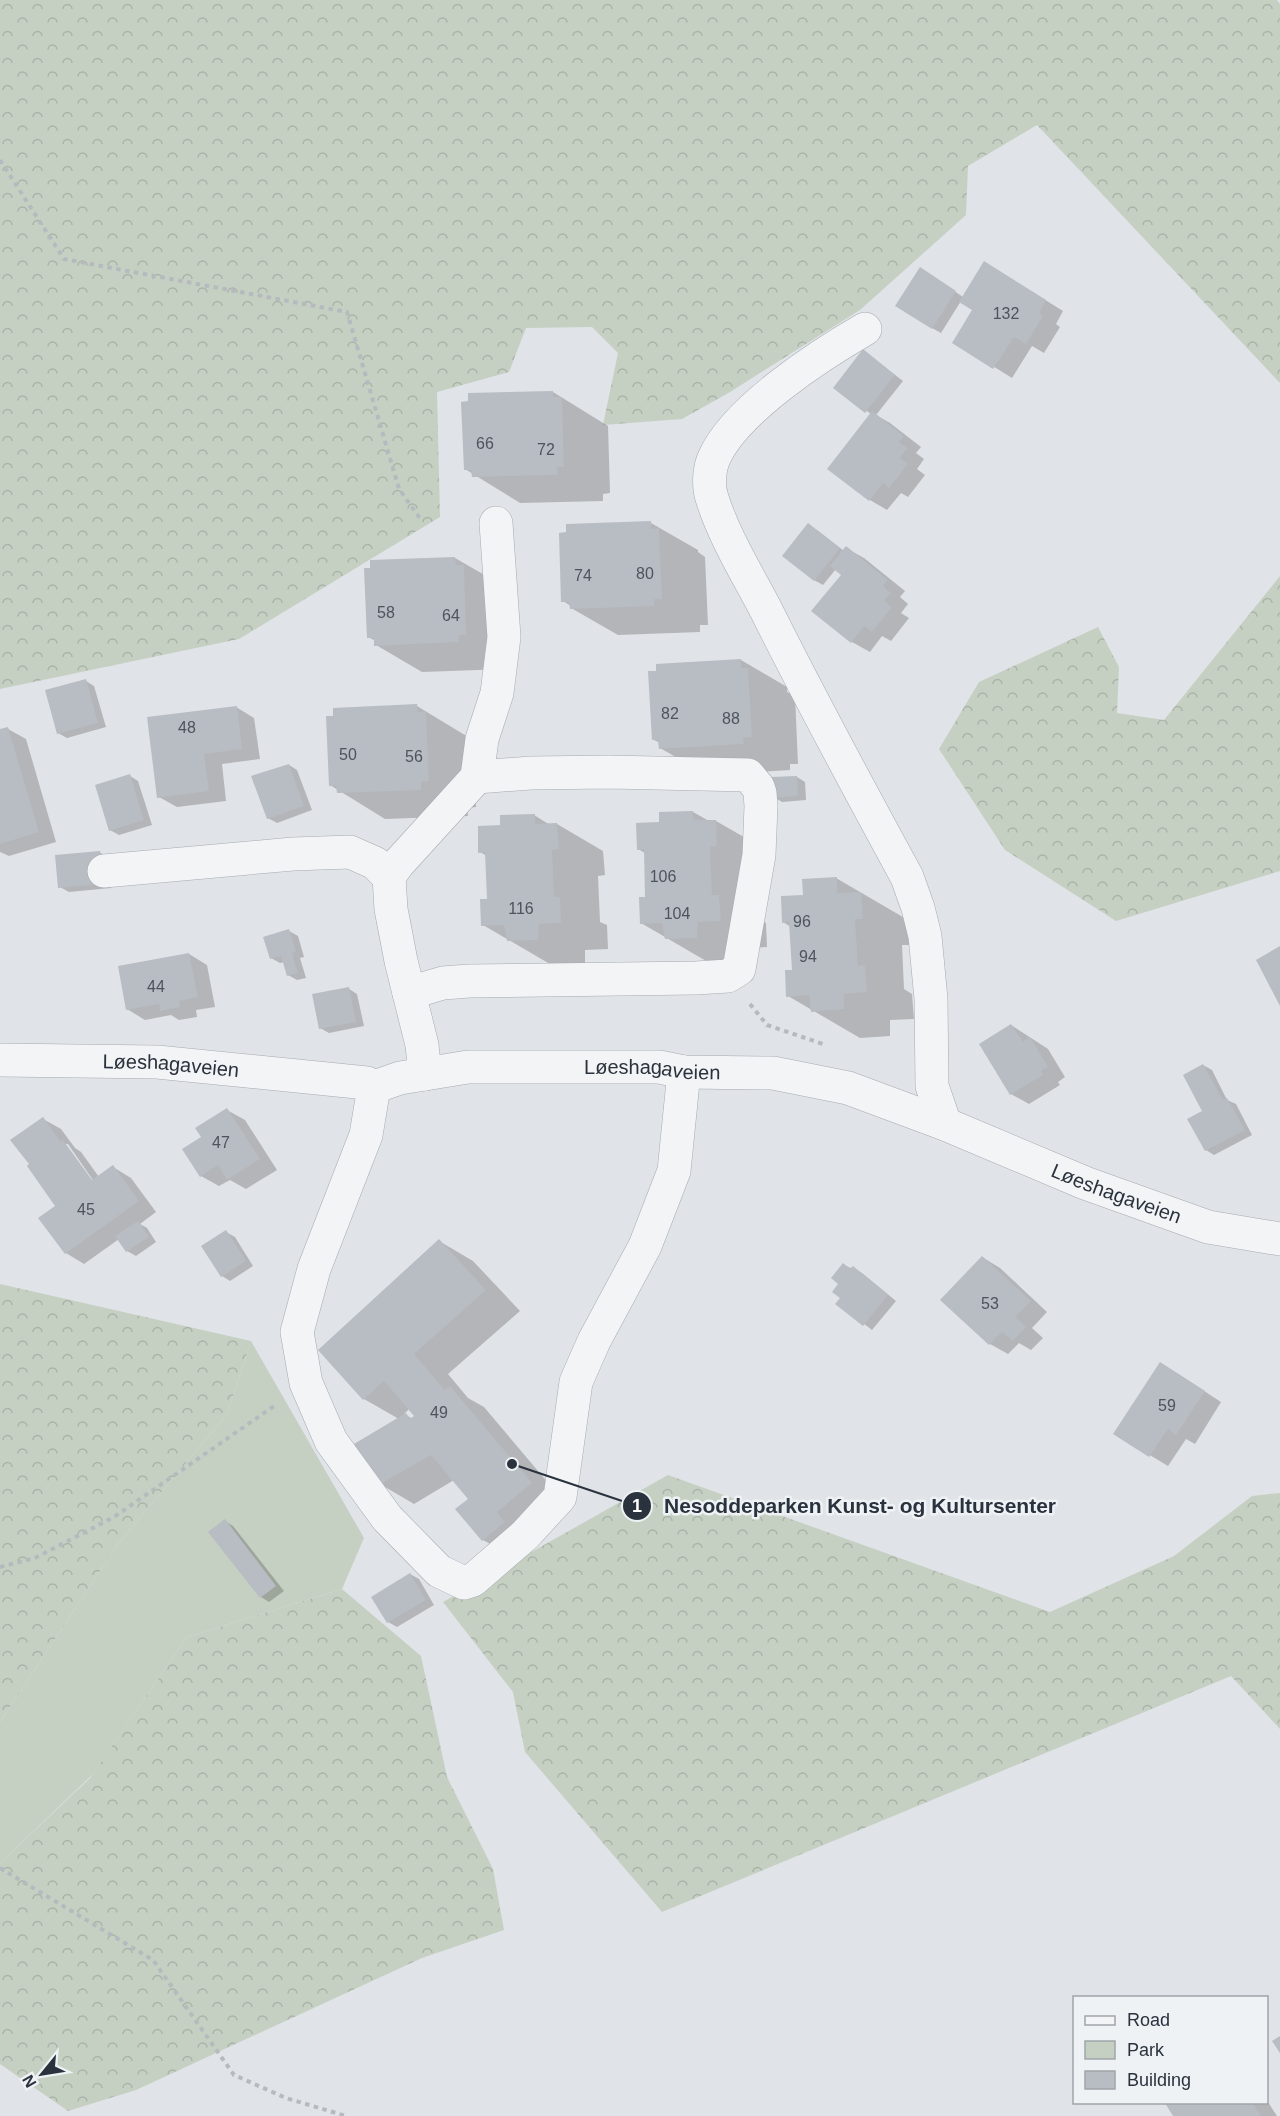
<svg xmlns="http://www.w3.org/2000/svg" width="1280" height="2116" viewBox="0 0 1280 2116" font-family="Arial,sans-serif">
<style>
.green{fill:#c6d0c2}
.forest{fill:url(#forest-crowns)}
.shadow{fill:#0003;fill-rule:evenodd}
.building{fill:#b8bcc3}
.lines{fill:none;stroke-linecap:round;stroke-linejoin:round}
.minor-casing{stroke:#a6aab1;stroke-width:34}
.path{stroke:#b6babe;stroke-width:4;stroke-dasharray:4.5 4.5;stroke-linecap:butt}
.minor{stroke:#f2f4f6;stroke-width:33}
.labels{text-anchor:middle;stroke-width:5;stroke-linejoin:round;paint-order:stroke}
.number-label{font-size:16px;fill:#4e545e}
.street-label{font-size:20px;fill:#2a323d;stroke:#eff2f5}
.leader{fill:none;stroke:#2a323d;stroke-width:2}
.callout-dot{fill:#2a323d;stroke:#eff2f5;stroke-width:2}
.mark-label{font-size:18px;text-anchor:middle;font-weight:bold;fill:#fff}
.callout-label{font-size:21px;text-anchor:middle;font-weight:bold;fill:#2a323d;stroke:#eff2f5;stroke-width:5;stroke-linejoin:round;paint-order:stroke}
</style>
<defs>
<pattern id="forest-crowns" width="20" height="18" patternUnits="userSpaceOnUse" patternTransform="scale(1.5)"><rect width="20" height="18" fill="#c6d0c2"/><path d="M2 6a3 3 0 1 1 6 0M12 15a3 3 0 1 1 6 0" fill="none" stroke="#aab3a8"/></pattern>
</defs>
<rect width="100%" height="100%" fill="#e0e3e7"/>
<!-- green -->
<path class="green" d="M251 1341 364 1538 342 1589 187 1637 93 1774 0 1863V1722L118 1544 227 1414Z"/>
<!-- forest -->
<path class="forest" d="M0 0H1277L1280 4V383L1037 125 968 166 966 215 860 310 730 392 682 419 603 425 618 353 592 327 526 328 509 372 437 392 440 517 239 639 0 689Z
M1280 576V871L1116 921 1005 850 939 749 979 682 1098 627 1119 667 1117 713 1164 720Z
M0 1284 251 1341 227 1414 118 1544 0 1722Z
M668 1475 1050 1612 1174 1556 1252 1496 1280 1493V1729L1231 1676 662 1912 525 1752 513 1692 443 1602Z
M342 1589 421 1656 447 1777 493 1869 504 1930 422 1958 136 2090 68 2111 0 2064V1863L90 1778 187 1637Z"/>
<!-- shadow -->
<path class="shadow" d="M1002 273 1063 311 1056 324 1060 327 1044 353 1032 346 1012 378 954 342 974 310 961 301 941 333 932 328 929 274 963 297Z
M864 351 903 381 876 415 890 423 921 447 916 453 924 459 917 469 925 475 908 497 901 493 887 510 870 500 871 414 835 388Z
M553 392 608 426 610 493 603 494V501L520 503 465 469Z
M651 523 698 550V552L705 557 708 625H700V632L618 635 571 608V606L563 601Z
M817 530 844 551 846 548 864 558 905 591 900 597 908 604 901 613 909 618 891 641 882 636 870 652 852 642 813 611 843 574 836 569 823 585 814 580Z
M455 558 502 585 506 669 422 672 376 645V641L368 637Z
M741 660 787 687V692L795 696 798 764H790V770L707 775 660 748V743L654 740Z
M86 681 94 686 106 727 67 738 58 733Z
M417 706 473 740 476 807 467 808 468 816 385 819 330 785Z
M236 707 254 718 260 759 222 764 226 801 177 807 159 797Z
M8 729 26 739 56 842 9 856 0 852V731Z
M289 765 297 770 312 810 277 823 268 818Z
M130 776 138 781 152 825 119 835 110 830Z
M797 777 805 782 806 800 782 802 774 797Z
M693 812 709 821H716L763 848 758 918 766 923 767 947 744 948 743 964 713 965 641 923 647 898 645 853 638 849 661 824Z
M534 815 550 825 557 824 603 851 605 875 598 876 600 922 607 925 608 949 585 950V966L555 967 483 925 489 901 487 856 480 852 502 826Z
M99 852 108 857 111 888 69 892 60 887Z
M836 878 908 920 909 945H902L904 989 912 994 914 1019 890 1020V1036L860 1038 788 996 794 971 791 927 783 922 804 896Z
M289 931 298 936 304 957 300 958 306 978 297 980 288 975 285 962 280 963 271 958Z
M189 954 207 965 215 1007 196 1010 197 1017 179 1020 171 1015 145 1020 127 1009Z
M349 989 357 994 364 1026 329 1033 320 1028Z
M1011 1025 1048 1049 1065 1077 1058 1082 1060 1085 1029 1104 1011 1094Z
M1203 1065 1212 1070 1227 1100 1236 1104 1252 1135 1214 1155 1206 1150Z
M227 1110 245 1120 277 1170 246 1189 230 1180 219 1186 201 1176 203 1138Z
M43 1119 61 1129 75 1148 81 1152 99 1177 113 1167 131 1178 156 1212 140 1224 147 1228 156 1242 136 1256 127 1251 119 1239 84 1264 66 1253 41 1218 57 1206ZM64 1144H68L97 1186 95 1187Z
M226 1232 235 1237 253 1266 230 1281 222 1276Z
M439 1241 473 1261 520 1311 448 1374 468 1398 484 1407 565 1503 517 1559 483 1540 470 1499 454 1480 414 1504 380 1484 399 1419 364 1399ZM410 1408 416 1416 413 1419 404 1414Z
M982 1257 1000 1268 1047 1312 1032 1328 1043 1338 1031 1350 1019 1343 1008 1354 990 1344Z
M844 1265 862 1273 896 1301 872 1330 837 1303 842 1297 840 1284Z
M1178 1374 1221 1402 1195 1444 1186 1439 1168 1466 1115 1434Z
M225 1521 233 1526 284 1591 269 1602 261 1597Z
M410 1574 419 1579 434 1605 397 1627 388 1622 373 1597Z
M1266 2099 1277 2116H1175L1170 2102H1266Z"/>
<!-- building -->
<path class="building" d="M984 261 1046 300 1039 313 1043 316 1026 344 1014 337 993 369 952 343 972 310 959 302Z
M920 267 956 291 932 329 895 306Z
M863 349 895 375 865 413 833 388Z
M553 391V397H562L564 467H557V475L472 477 471 470H464L461 402 468 401V393Z
M872 411 904 436 899 442 907 448 900 458 908 464 889 488 883 483 869 501 827 469Z
M651 521V529L659 528 662 599H654V606L570 609 569 602H561L559 533 566 532V524Z
M808 523 840 548 814 581 782 556Z
M846 546 888 580 883 586 891 593 884 601 892 607 872 632 864 626 851 643 811 611 841 575 830 566Z
M455 557 456 565H464L466 635H459V642L374 646V638H367L364 568H370V560Z
M741 659V668H748L752 737 743 738 744 744 659 749 658 740H652L648 671H656V664Z
M86 679 98 723 57 734 45 690Z
M417 704 418 712 426 711 429 781 421 782V790L337 793 336 786H329L326 716H333V708Z
M237 706 242 749 204 754 209 791 157 798 147 717Z
M8 727 39 832 0 844V729Z
M289 764 304 806 267 819 251 776Z
M130 774 144 820 109 831 95 785Z
M797 776 798 796 772 798 771 777Z
M693 811 694 820H716L717 846 710 847 712 895H719L721 921 698 922 697 938 665 939 662 923 640 924 639 897H645L644 849 637 850 636 823 659 822V812Z
M535 814V824L557 823 559 849 552 850 554 897H560L561 923 539 924 538 940 507 941 504 925 481 926 480 899H487L485 852 478 853V826L500 825V815Z
M100 851 103 884 58 888 55 855Z
M837 877V893L861 892 863 919H855L858 966 865 965 867 992 844 994V1009L811 1012 809 995 786 997 785 970H792L789 922 782 923 781 896 803 895 802 879Z
M289 929 296 952 292 953 298 973 287 976 281 956 270 959 263 937Z
M1280 946V1006L1256 960Z
M189 953 198 997 179 1001 180 1007 160 1011 159 1004 126 1010 118 966Z
M349 987 356 1022 319 1029 312 994Z
M1011 1024 1023 1042 1030 1037 1048 1067 1041 1071 1043 1075 1010 1095 979 1044Z
M1203 1064 1223 1100 1227 1098 1245 1130 1205 1151 1187 1119 1202 1111 1183 1075Z
M227 1108 260 1159 227 1180 218 1165 200 1177 182 1149 201 1137 195 1128Z
M43 1117 61 1142 63 1140 92 1180 113 1165 139 1201 65 1254 38 1218 55 1206 27 1166 29 1164 10 1140Z
M138 1221 149 1237 126 1252 115 1236Z
M226 1230 246 1261 221 1277 201 1246Z
M439 1239 486 1290 414 1354 445 1390 450 1386 532 1483 497 1512 505 1522 482 1541 455 1509 468 1499 431 1455 379 1485 354 1444 406 1413 410 1419 414 1416 384 1381 363 1400 318 1350Z
M982 1256 1031 1301 1015 1317 1026 1327 1013 1341 1002 1332 989 1345 940 1300Z
M843 1263 850 1269 853 1266 888 1295 863 1326 835 1304 840 1298 832 1292 838 1284 831 1278Z
M1160 1362 1205 1391 1176 1435 1168 1429 1149 1457 1113 1434Z
M225 1519 276 1586 260 1598 208 1532Z
M410 1573 426 1600 387 1623 371 1597Z
M1280 2036V2053L1272 2041Z
M1167 2102H1252L1261 2116H1173L1165 2103Z"/>
<g class="lines">
<!-- minor casing -->
<g class="minor-casing">
<g id="minor">
<path d="M865 329C820 355 735 410 714 458 709 469 708 486 712 498 724 537 748 575 767 612 812 702 859 789 907 877L918 908 925 936 931 999 932 1086 945 1124"/>
<path d="M104 871 293 854 350 852 375 863 389 877"/>
<path d="M409 993 443 983 469 981 696 978 728 976 739 969 759 855 761 806 760 793 758 787 748 775 609 772 531 773 477 777"/>
<path id="s1" d="M0 1060 157 1062 367 1083 374 1087 400 1078 468 1067H659L684 1072 773 1073 848 1088 945 1124 1085 1183 1208 1227 1280 1239"/>
<path d="M425 1074 422 1045 401 961 391 909 389 877 397 865 477 777 482 739 497 693 504 637 496 523"/>
<path d="M374 1087 366 1135 314 1269 297 1332 306 1383 331 1441 387 1518 439 1571 464 1583 473 1580 525 1535 560 1497 576 1382 594 1341 645 1246 674 1171 684 1072"/>
</g>
</g>
<!-- path -->
<path class="path" d="M0 160 64 259 347 312 399 489 422 521
M750 1004 767 1025 823 1044
M0 1567 35 1558 114 1517 277 1404
M0 1868 153 1960 234 2075 286 2098 346 2116"/>
<!-- minor -->
<use href="#minor" class="minor"/>
</g>
<g class="labels">
<!-- number labels -->
<g class="number-label">
<text x="1006" y="319">132</text>
<text x="485" y="449">66</text>
<text x="546" y="455">72</text>
<text x="645" y="579">80</text>
<text x="583" y="581">74</text>
<text x="386" y="618">58</text>
<text x="451" y="621">64</text>
<text x="670" y="719">82</text>
<text x="731" y="724">88</text>
<text x="187" y="733">48</text>
<text x="348" y="760">50</text>
<text x="414" y="762">56</text>
<text x="663" y="882">106</text>
<text x="521" y="914">116</text>
<text x="677" y="919">104</text>
<text x="802" y="927">96</text>
<text x="808" y="962">94</text>
<text x="156" y="992">44</text>
<text x="221" y="1148">47</text>
<text x="86" y="1215">45</text>
<text x="990" y="1309">53</text>
<text x="1167" y="1411">59</text>
<text x="439" y="1418">49</text>
</g>
<!-- street labels -->
<g class="street-label">
<text dy="7" stroke="none"><textPath href="#s1" startOffset="171">Løeshagaveien</textPath></text>
<text dy="7" stroke="none"><textPath href="#s1" startOffset="657">Løeshagaveien</textPath></text>
<text dy="7" stroke="none"><textPath href="#s1" startOffset="1143">Løeshagaveien</textPath></text>
</g>
</g>
<!-- callouts -->
<path class="leader" d="M512 1464L637 1506"/>
<g class="callout-dot">
<circle cx="512" cy="1464" r="6"/>
<circle cx="637" cy="1506" r="15"/>
</g>
<g class="mark-label">
<text x="637" y="1512">1</text>
</g>
<g class="callout-label">
<text x="860" y="1513">Nesoddeparken Kunst- og Kultursenter</text>
</g>
<!-- legend -->
<rect x="1073" y="1996" width="195" height="108" fill="#eff2f5" stroke="#a0a5ab" stroke-width="1.5"/>
<rect x="1085" y="2016" width="30" height="9" fill="#f2f4f6" stroke="#a0a5ab" stroke-width="1.5"/>
<text x="1127" y="2026" font-size="18" fill="#2a323d">Road</text>
<rect x="1085" y="2041" width="30" height="18" fill="#c6d0c2" stroke="#a0a5ab" stroke-width="1.5"/>
<text x="1127" y="2056" font-size="18" fill="#2a323d">Park</text>
<rect x="1085" y="2071" width="30" height="18" fill="#b8bcc3" stroke="#a0a5ab" stroke-width="1.5"/>
<text x="1127" y="2086" font-size="18" fill="#2a323d">Building</text>
<!-- north arrow -->
<g transform="translate(42 2074) rotate(240)" stroke="#eff2f5" stroke-width="4.5" paint-order="stroke">
<path d="M0-4.5L10 22L0 15L-10 22Z" fill="#2a323d"/>
<text y="-9" font-size="16" font-weight="bold" text-anchor="middle" fill="#2a323d">N</text>
</g>
</svg>
